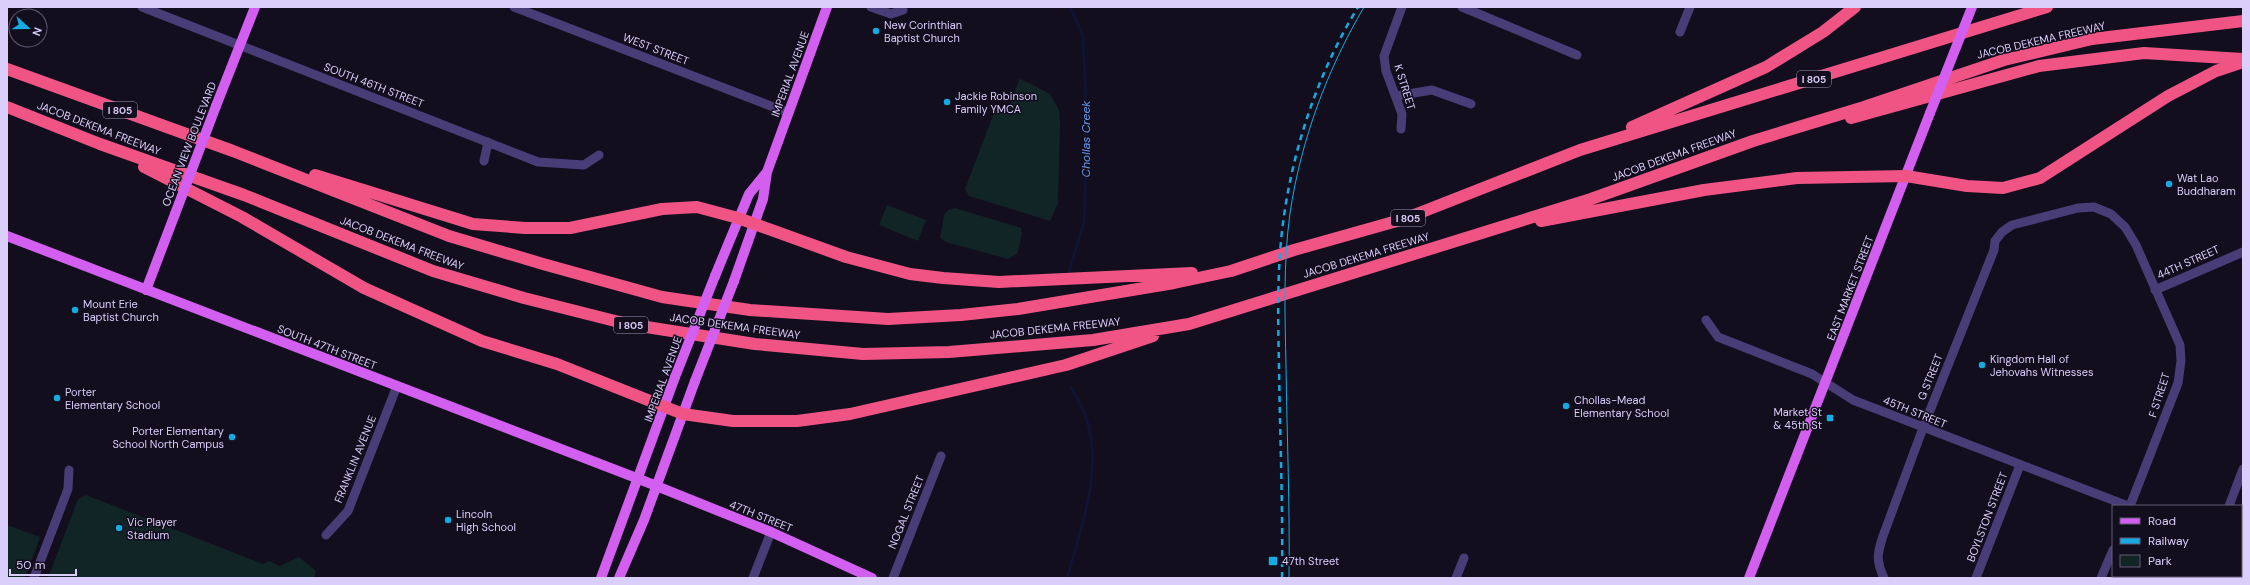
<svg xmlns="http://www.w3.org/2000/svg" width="2250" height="585" viewBox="0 0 2250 585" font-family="'DM Sans',sans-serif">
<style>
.green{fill:#112426}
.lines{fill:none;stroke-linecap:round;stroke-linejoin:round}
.stream{stroke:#0d1537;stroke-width:2.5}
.minor{stroke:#493d78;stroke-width:9}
.major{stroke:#d35ff1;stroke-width:10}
.highway{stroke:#f05485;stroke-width:12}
.tram{stroke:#13abe1;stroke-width:1}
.rail{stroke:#13abe1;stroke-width:2.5;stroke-dasharray:6 5;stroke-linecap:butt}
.major-bridge{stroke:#d35ff1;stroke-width:10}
.poi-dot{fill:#13abe1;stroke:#130e1d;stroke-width:1.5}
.labels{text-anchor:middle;stroke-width:3;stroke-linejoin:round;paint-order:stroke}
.shield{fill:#130e1d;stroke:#9e94b8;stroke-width:1}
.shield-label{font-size:10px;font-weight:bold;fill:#dacefb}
.poi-label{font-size:11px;fill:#dacefb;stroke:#130e1d;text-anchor:start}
.street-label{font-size:11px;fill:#dacefb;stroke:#130e1d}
.water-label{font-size:12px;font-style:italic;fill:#6599f2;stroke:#130e1d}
</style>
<rect width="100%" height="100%" fill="#130e1d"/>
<!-- green -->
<path class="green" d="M1021 79 1050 94 1059 110 1060 124 1058 203 1050 221 969 196 965 189 995 110 1010 104 1019 80Z
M887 205 926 220 918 241 879 225Z
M955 208 1021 228 1022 235 1017 254 1008 259 946 242 940 238 944 215 948 210Z
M86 495 263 564 269 561 280 566 299 557 316 571 314 578H48L78 499Z
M7 525 40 537 25 578H7Z"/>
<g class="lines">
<!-- stream -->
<path class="stream" d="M1069 272 1084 222 1087 129 1083 35 1070 7
M1067 578C1081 526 1104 471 1086 417 1082 407 1076 397 1071 387"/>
<!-- minor -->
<path class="minor" d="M142 7 538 162 584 165 599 155
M514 7 789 113
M871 7 891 14 903 10
M1462 7 1577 55
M1680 32 1690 7
M1396 96 1432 90 1471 104
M1401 129 1402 114 1386 71 1384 56 1402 7
M484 161 488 142
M2155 290 2243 252
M1706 320 1718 337 1812 374 1853 400 2128 506
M2229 506 2243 469
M326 535 348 511 397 386
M2241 550H2243
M34 578 68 489 69 470
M753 578 771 532
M893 578 941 456
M1456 578 1464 558
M1884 578C1876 561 1877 554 1883 536L1923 428 1994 250 1995 241 2002 232 2012 225 2078 208 2094 207 2111 214 2125 227 2136 245 2180 345 2181 361 2178 383 2130 506
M1976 578 2020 465
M2101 578 2113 550
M2201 578 2202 576"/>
<!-- major -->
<path class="major" d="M216 106 255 7
M7 236 639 479 771 532 872 578
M715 276 749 194 767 172
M734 281 763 199 767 172 827 7
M146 290 175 214
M601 578 675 377
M619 578 644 520 695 381
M1749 578 1930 113"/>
<!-- highway -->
<path class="highway" d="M7 69 233 151 449 236 543 264 662 297 750 310 888 319 961 315 1018 309 1174 283 1231 271 1294 250 1404 219 1580 150 2047 7
M7 107 100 144 244 195 433 271 524 298 627 324 755 344 863 354 949 352 1093 340 1189 324 1591 199 1753 141 1864 107 2004 60 2092 39 2243 21
M1851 118 2039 66 2144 53 2243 59
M1632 127 1766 67 1823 32 1855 7
M144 167 242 217 364 288 482 341 557 364 683 414 733 421H797L850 414 1066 365 1153 336
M315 175 473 224 525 228H570L662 209 697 207 738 218 846 257 910 274 943 278 999 282 1192 273
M1541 221 1704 190 1797 178 1906 176 1967 186 2003 188 2040 178 2168 96 2216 71 2243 62"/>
<!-- tram -->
<path class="tram" d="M1289 578C1290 508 1287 437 1286 367 1285 315 1283 264 1290 213 1301 140 1327 70 1364 7"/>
<!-- rail -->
<path class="rail" d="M1282 578C1283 508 1280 437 1279 367 1278 321 1277 276 1282 231 1291 153 1317 74 1358 7"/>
<!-- major-bridge -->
<path class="major-bridge" d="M1930 113 1972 7
M175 214 216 106
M675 377 715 276
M695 381 734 281"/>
</g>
<!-- markers -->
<g class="poi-dot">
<circle cx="876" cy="31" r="4"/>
<circle cx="947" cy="102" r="4"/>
<circle cx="2169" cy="184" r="4"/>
<circle cx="75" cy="310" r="4"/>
<circle cx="1982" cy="365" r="4"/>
<circle cx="57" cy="398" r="4"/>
<circle cx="1566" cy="406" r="4"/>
<rect x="1826" y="414" width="8" height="8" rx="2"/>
<circle cx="232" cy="437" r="4"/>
<circle cx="448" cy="520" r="4"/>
<circle cx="119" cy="528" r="4"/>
<rect x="1268" y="556" width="10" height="10" rx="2"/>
</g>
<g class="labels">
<!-- shield labels -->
<g class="shield">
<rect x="1797" y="71" width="34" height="16" rx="3"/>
<rect x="103" y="102" width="34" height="16" rx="3"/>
<rect x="1391" y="210" width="34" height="16" rx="3"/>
<rect x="614" y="317" width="34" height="16" rx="3"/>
</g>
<g class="shield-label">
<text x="1814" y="83">I 805</text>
<text x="120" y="114">I 805</text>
<text x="1408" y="222">I 805</text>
<text x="631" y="329">I 805</text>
</g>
<!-- poi labels -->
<g class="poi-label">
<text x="884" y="29">New Corinthian<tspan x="884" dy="13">Baptist Church</tspan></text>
<text x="955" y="100">Jackie Robinson<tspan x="955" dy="13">Family YMCA</tspan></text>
<text x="2177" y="182">Wat Lao<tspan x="2177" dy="13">Buddharam</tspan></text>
<text x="83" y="308">Mount Erie<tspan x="83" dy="13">Baptist Church</tspan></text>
<text x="1990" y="363">Kingdom Hall of<tspan x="1990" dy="13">Jehovahs Witnesses</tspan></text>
<text x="65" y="396">Porter<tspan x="65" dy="13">Elementary School</tspan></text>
<text x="1574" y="404">Chollas-Mead<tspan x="1574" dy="13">Elementary School</tspan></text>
<text x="1822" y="416" text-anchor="end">Market St<tspan x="1822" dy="13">&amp; 45th St</tspan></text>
<text x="224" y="435" text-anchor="end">Porter Elementary<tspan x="224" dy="13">School North Campus</tspan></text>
<text x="456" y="518">Lincoln<tspan x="456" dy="13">High School</tspan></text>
<text x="127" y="526">Vic Player<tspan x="127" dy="13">Stadium</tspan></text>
<text x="1282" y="565">47th Street</text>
</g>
<!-- street labels -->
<g class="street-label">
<text transform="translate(2041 40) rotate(-13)" y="4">JACOB DEKEMA FREEWAY</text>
<text transform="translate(656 49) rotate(21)" y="4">WEST STREET</text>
<text transform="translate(790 74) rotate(-70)" y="4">IMPERIAL AVENUE</text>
<text transform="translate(374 85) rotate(21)" y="4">SOUTH 46TH STREET</text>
<text transform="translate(1405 87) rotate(73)" y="4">K STREET</text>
<text transform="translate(99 128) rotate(21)" y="4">JACOB DEKEMA FREEWAY</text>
<text transform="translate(189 144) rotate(-69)" y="4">OCEAN VIEW BOULEVARD</text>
<text transform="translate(1674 155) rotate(-20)" y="4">JACOB DEKEMA FREEWAY</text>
<text transform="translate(402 243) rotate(21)" y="4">JACOB DEKEMA FREEWAY</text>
<text transform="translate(1366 255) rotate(-17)" y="4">JACOB DEKEMA FREEWAY</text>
<text transform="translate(2188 262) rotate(-24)" y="4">44TH STREET</text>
<text transform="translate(1850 288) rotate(-69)" y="4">EAST MARKET STREET</text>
<text transform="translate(735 326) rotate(8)" y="4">JACOB DEKEMA FREEWAY</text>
<text transform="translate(1055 328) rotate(-6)" y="4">JACOB DEKEMA FREEWAY</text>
<text transform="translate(327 347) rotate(21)" y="4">SOUTH 47TH STREET</text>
<text transform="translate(1930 377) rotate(-68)" y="4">G STREET</text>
<text transform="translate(663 379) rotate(-70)" y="4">IMPERIAL AVENUE</text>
<text transform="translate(2159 395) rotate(-72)" y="4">F STREET</text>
<text transform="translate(1915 412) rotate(22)" y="4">45TH STREET</text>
<text transform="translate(355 459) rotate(-68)" y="4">FRANKLIN AVENUE</text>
<text transform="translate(906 512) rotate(-68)" y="4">NOGAL STREET</text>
<text transform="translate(761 516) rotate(22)" y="4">47TH STREET</text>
<text transform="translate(1987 517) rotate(-69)" y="4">BOYLSTON STREET</text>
</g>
<!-- water labels -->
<g class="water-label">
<text transform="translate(1086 139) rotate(-90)" y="4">Chollas Creek</text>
</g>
</g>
<!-- border -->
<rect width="2250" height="585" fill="none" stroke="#dacefb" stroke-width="16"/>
<!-- legend -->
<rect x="2112" y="505" width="130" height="72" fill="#130e1d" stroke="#635b76"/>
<rect x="2120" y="518" width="20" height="6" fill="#d35ff1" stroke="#635b76"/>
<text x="2148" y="525" font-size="12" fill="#dacefb">Road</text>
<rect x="2120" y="538" width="20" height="6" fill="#13abe1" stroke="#635b76"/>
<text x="2148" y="545" font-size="12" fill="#dacefb">Railway</text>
<rect x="2120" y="555" width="20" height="12" fill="#112426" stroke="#635b76"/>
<text x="2148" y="565" font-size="12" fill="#dacefb">Park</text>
<!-- north arrow -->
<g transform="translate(28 28) rotate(111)"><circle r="19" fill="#130e1d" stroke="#635b76"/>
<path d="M0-3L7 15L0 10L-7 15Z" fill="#13abe1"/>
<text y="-6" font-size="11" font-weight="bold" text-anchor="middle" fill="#dacefb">N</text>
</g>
<!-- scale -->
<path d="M10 569v6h66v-6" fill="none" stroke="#dacefb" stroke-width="2"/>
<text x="16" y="569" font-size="12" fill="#dacefb" stroke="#130e1d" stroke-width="3" paint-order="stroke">50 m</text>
</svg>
